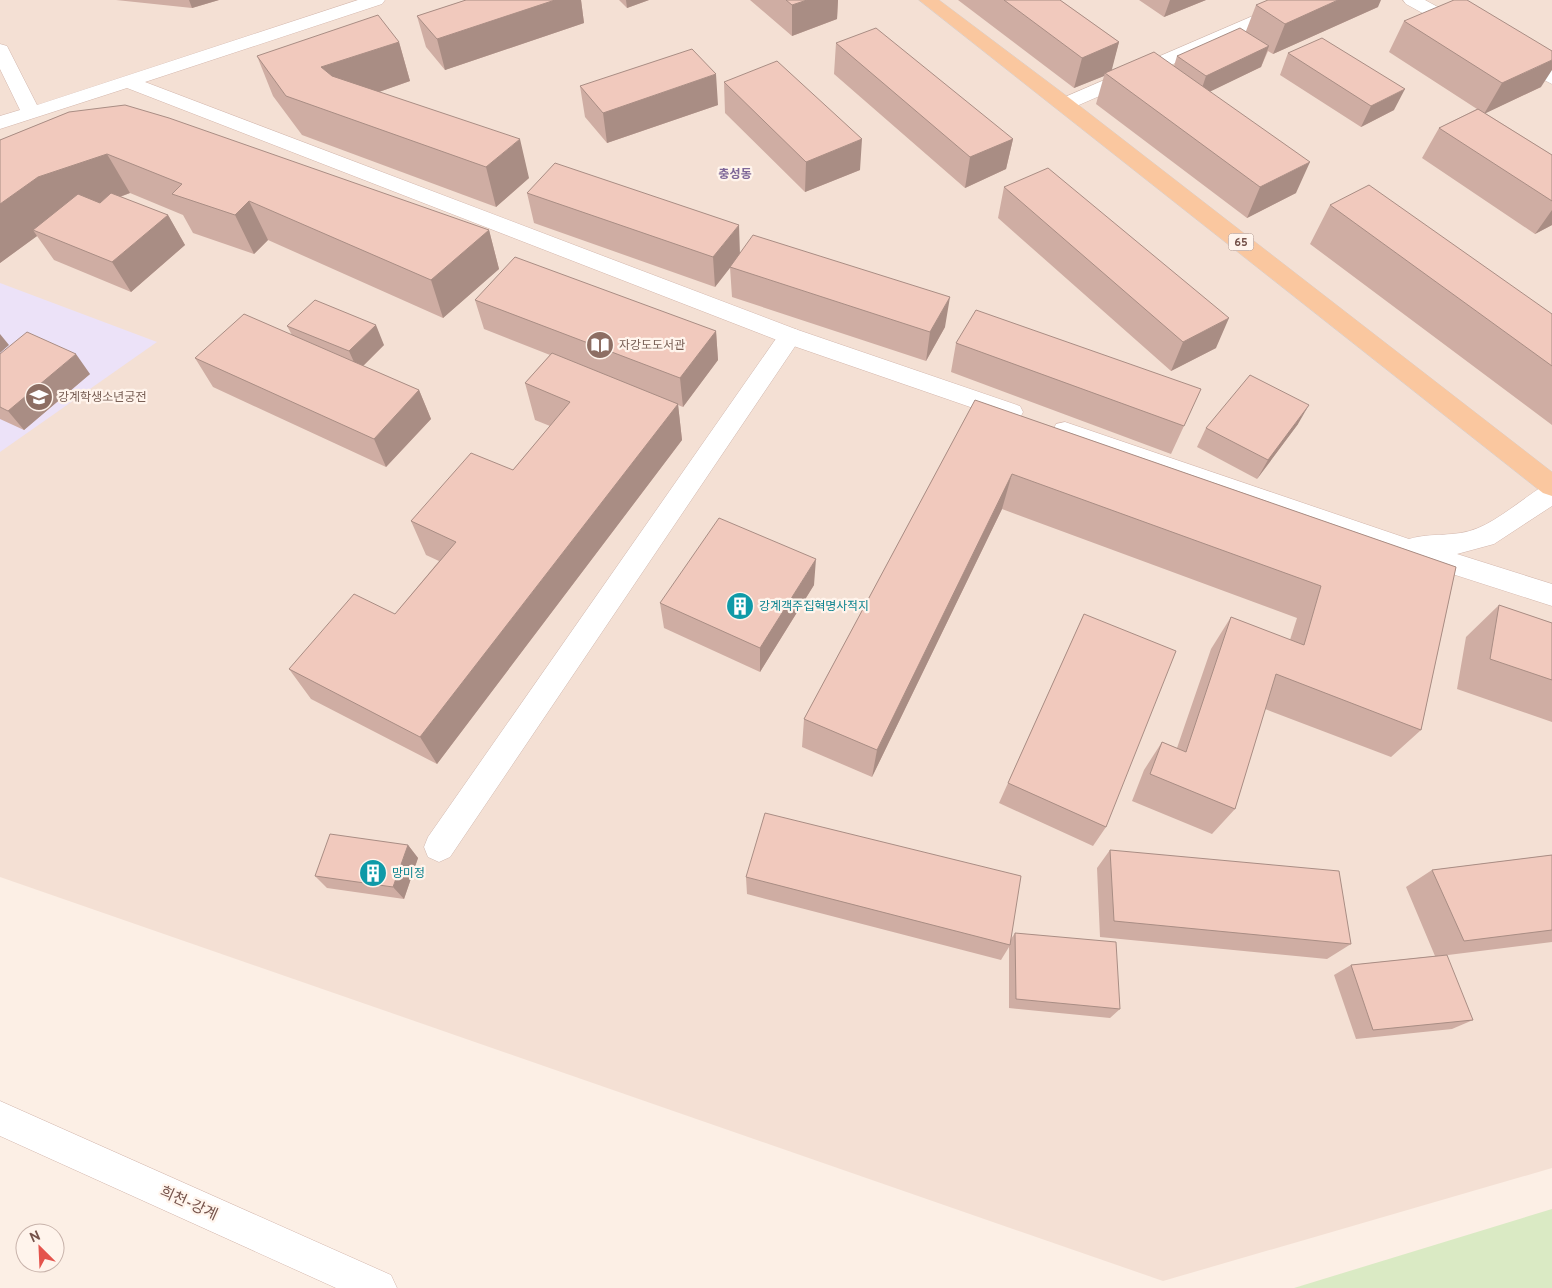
<svg xmlns="http://www.w3.org/2000/svg" width="1552" height="1288" viewBox="0 0 1552 1288" font-family="Overpass,'Noto Sans KR',sans-serif">
<style>
.residential{fill:#f4e0d4}
.education{fill:#ece2f8}
.green{fill:#daeac4}
.lines{fill:none;stroke-linecap:round;stroke-linejoin:round}
.street-casing{stroke:#d0b7ae;stroke-width:1}
.secondary-casing{stroke:#d3b6ac;stroke-width:1}
.primary-casing{stroke:#d8cfcc;stroke-width:1}
.street{fill:#fff;fill-rule:evenodd}
.secondary{fill:#fff;fill-rule:evenodd}
.primary{fill:#fac79f;fill-rule:evenodd}
.wall{fill:#cfada3}
.shaded-wall{fill:#a98d84}
.building{fill:#f1c9bd;stroke:#a98d84}
.labels{text-anchor:middle;stroke-width:4.5;stroke-linejoin:round;paint-order:stroke}
.shield{fill:#fff4ec;stroke:#9e837b;stroke-width:1}
.shield-label{font-size:11px;font-weight:bold;fill:#75524a}
.far-quarter-label{font-size:12px;font-weight:bold;fill:#7e6698;stroke:#fff4ec}
.education-label{font-size:12px;fill:#785e54;stroke:#fff4ec;text-anchor:start}
.culture-label{font-size:12px;fill:#0d838f;stroke:#fff4ec;text-anchor:start}
.near-street-label{font-size:15px;fill:#75524a;stroke:#fff4ec}
</style>
<rect width="100%" height="100%" fill="#fcefe5"/>
<!-- residential -->
<path class="residential" d="M0 0H1552V1168L1163 1281 0 877Z"/>
<!-- education -->
<path class="education" d="M0 283 157 342 0 452Z"/>
<!-- green -->
<path class="green" d="M1552 1209V1288H1294Z"/>
<g class="lines">
<!-- street casing -->
<g class="street-casing">
<path id="street" d="M1290 0H1314L1311 4 1072 108H1058L1055 104 1058 100Z
M1403 0H1425L1469 24 1472 28 1469 32H1457L1406 4Z
M1516 52 1552 70V84L1509 62 1507 58 1509 54Z
M790 328 798 330 801 336 798 342 450 857 439 862 428 857 424 847 428 837 782 330Z"/>
</g>
<!-- secondary casing -->
<g class="secondary-casing">
<path id="secondary" d="M358 0H385L382 4 145 82 798 330 1020 406 1023 412 1020 418 1011 421 1002 418 782 342 127 88 0 129V116L20 110 0 69V44L7 46 9 50 37 105Z
M1065 422 1409 539C1431 532 1455 538 1478 528 1498 520 1524 498 1543 486L1552 483V506L1494 544 1457 554 1552 584V606L1390 554 1056 438 1053 431 1056 424Z
M0 1101 391 1275 397 1288H336L0 1136Z"/>
</g>
<!-- primary casing -->
<g class="primary-casing">
<path id="primary" d="M919 0H939L1072 100 1552 472V496L1543 493Z"/>
</g>
<!-- street -->
<use href="#street" class="street"/>
<!-- secondary -->
<use href="#secondary" class="secondary"/>
<!-- primary -->
<use href="#primary" class="primary"/>
</g>
<!-- wall -->
<path class="wall" d="M116 0H219L192 8Z
M466 0H581L584 23 445 70 426 47 417 16Z
M619 0H649L627 8Z
M750 0H838L837 19 792 36Z
M958 0H1060L1119 42 1111 70 1174 66 1177 56 1246 31 1256 5 1378 7 1273 54 1268 51 1261 67 1210 91 1296 193 1247 218 1096 104 1104 76 1074 88Z
M1139 0H1206L1164 17Z
M1404 21 1541 87 1485 113 1552 155V225L1535 234 1422 158 1439 128 1477 109 1389 52Z
M399 42 410 81 379 92 529 178 496 207 302 135 273 96 257 56Z
M836 43 1013 139 1006 169 965 188 834 74Z
M1288 53 1394 110 1361 127 1280 75Z
M724 82 860 170 805 192 725 113Z
M580 86 718 105 607 143 585 117Z
M69 112 489 230 499 269 443 318 268 240 254 254 193 233 183 215 130 193 120 197 168 215 185 245 131 292 54 260 37 236 0 263V140Z
M1004 187 1216 348 1171 371 998 218Z
M527 193 740 254 945 327 926 361 732 297 730 267 732 265 715 287 534 223Z
M1330 205 1552 314V425L1310 244Z
M475 300 716 331 718 360 683 407 678 405 682 440 437 764 311 699 289 669 395 614 439 561 426 555 411 521 513 470 550 426 535 420 525 383 550 355 484 329Z
M287 326 384 345 363 366 419 390 431 419 386 467 213 387 195 358 292 335Z
M956 343 1201 389 1171 454 951 372Z
M0 354 90 374 24 430 0 419Z
M975 400 1456 567 1421 730 1391 757 1265 709 1235 809 1212 834 1132 801 1144 770 1162 742 1177 748 1211 649 1231 617 1290 640 1297 618 1002 509 872 777 802 747 804 719Z
M1298 424 1257 479 1197 447 1206 428Z
M814 585 760 672 664 628 660 603Z
M1499 605 1552 623V722L1457 689 1466 637Z
M1084 614 1106 827 1093 846 999 803Z
M408 845 418 858 404 899 327 888 315 876Z
M1110 850 1351 944 1327 959 1100 937 1097 868Z
M1552 855V942L1440 956 1473 1020 1452 1029 1356 1039 1334 975 1351 965 1435 956 1406 887 1432 870Z
M746 877 1011 939 1015 933 1120 1009 1110 1018 1009 1008V947L1001 960 747 894Z"/>
<!-- shaded-wall -->
<path class="shaded-wall" d="M189 0H219L192 8Z
M555 0H581L584 23 445 70 437 39Z
M626 0H649L627 8Z
M807 0H838L837 19 792 36V5Z
M1170 0H1206L1164 17Z
M1338 0H1381L1378 7 1273 54 1285 24Z
M399 42 410 81 336 107 321 67Z
M1119 42 1111 73H1105L1104 76 1074 88 1082 58Z
M1269 46 1261 67 1199 97 1206 76Z
M1552 60V70L1541 87 1484 114 1502 83Z
M716 74 718 105 607 143 603 113Z
M1405 89 1394 110 1361 127 1371 106Z
M520 139 529 178 496 207 486 167Z
M862 139 860 170 805 192 806 162Z
M1013 139 1006 169 965 188 970 157Z
M107 154 130 193 64 217 33 230 37 236 0 263V204L38 177Z
M1310 162 1296 193 1247 218 1260 187Z
M249 201 268 240 254 254 235 215Z
M1552 210V225L1535 234Z
M168 215 185 245 131 292 112 262Z
M739 225 740 255 715 287 713 257Z
M489 230 499 269 443 318 431 280Z
M950 297 945 327 926 361 930 332Z
M1229 318 1216 348 1171 371 1183 342Z
M376 325 384 345 358 371 349 351Z
M716 331 718 360 683 407 680 378Z
M0 334 9 345 0 353Z
M76 354 90 374 24 430 8 411Z
M419 390 431 419 386 467 374 439Z
M678 404 682 440 437 764 420 737Z
M1309 405 1298 424 1257 479 1268 460Z
M1012 474 1002 509 872 777 877 750Z
M816 559 814 585 760 672V648Z
M408 845 418 858 404 899 393 887Z"/>
<!-- building -->
<path class="building" d="M466 0H555L437 39 417 16Z
M786 0H807L792 5Z
M1004 0H1060L1119 42 1082 58Z
M1268 0H1338L1285 24 1256 5Z
M1454 0H1467L1552 51V60L1502 83 1404 21Z
M378 15 399 42 321 67 332 76 520 139 486 167 286 96 257 56Z
M876 28 1013 139 970 157 836 43Z
M1240 28 1269 46 1206 76 1177 56Z
M1322 38 1405 89 1371 106 1288 53Z
M692 49 716 74 603 113 580 86Z
M1154 52 1310 162 1260 187 1105 73Z
M777 61 862 139 806 162 724 82Z
M125 105 169 118 489 230 431 280 249 201 235 215 172 194 182 184 107 154 38 177 0 204V140L69 112Z
M1478 109 1552 155V201L1439 128Z
M555 163 739 225 713 257 527 193Z
M1048 168 1229 318 1183 342 1004 187Z
M1369 185 1552 314V366L1330 205Z
M111 193 168 215 112 262 33 230 78 194 100 203Z
M753 235 950 297 930 332 730 267Z
M515 257 716 331 680 378 475 300Z
M315 300 376 325 349 351 287 326Z
M976 310 1201 389 1184 426 956 343Z
M244 314 419 390 374 439 195 358Z
M27 332 76 354 8 411 0 407V354Z
M552 353 678 404 420 737 289 669 354 594 395 614 456 542 411 521 471 453 513 470 570 402 525 383Z
M1250 375 1309 405 1268 460 1206 428Z
M975 400 1456 567 1421 730 1276 674 1235 809 1150 774 1162 742 1186 752 1231 617 1304 645 1321 586 1012 474 877 750 804 719Z
M719 518 816 559 760 648 660 603Z
M1499 605 1552 623V680L1490 659Z
M1084 614 1176 651 1106 827 1008 783Z
M765 813 1021 876 1010 945 746 877Z
M330 834 408 845 393 887 315 876Z
M1110 850 1339 871 1351 944 1114 921Z
M1552 855V930L1464 941 1432 870Z
M1015 933 1116 942 1120 1009 1016 999Z
M1447 955 1473 1020 1373 1030 1351 965Z"/>
<!-- icons -->
<defs>
<g id="library-disc" transform="scale(1.4375)"><circle r="9.5" fill="#8d6e63" stroke="#fff4ec"/><path d="M-6-4Q-3-5.5-.7-3.5V5Q-3 3-6 4ZM6-4Q3-5.5 .7-3.5V5Q3 3 6 4Z" fill="#fff"/></g>
<g id="school-disc" transform="scale(1.4375)"><circle r="9.5" fill="#8d6e63" stroke="#fff4ec"/><path d="M0-5L7-2L0 1L-7-2ZM-4 1L0 2.5L4 1V4Q0 6-4 4Z" fill="#fff"/></g>
<g id="building-disc" transform="scale(1.4375)"><circle r="9.5" fill="#0f9aa8" stroke="#fff4ec"/><path d="M-4-6H4V6H1V3H-1V6H-4ZM-2.5-4.3h1.7v1.8h-1.7ZM.8-4.3h1.7v1.8H.8ZM-2.5-1h1.7V.8h-1.7ZM.8-1h1.7V.8H.8Z" fill="#fff"/></g>
</defs>
<g fill-rule="evenodd">
<use href="#library-disc" x="600" y="345"/>
<use href="#school-disc" x="39" y="397"/>
<use href="#building-disc" x="740" y="606"/>
<use href="#building-disc" x="373" y="873"/>
</g>
<g class="labels">
<!-- shield labels -->
<rect class="shield" x="1228.5" y="233.5" width="25" height="17" rx="4"/>
<g class="shield-label">
<text x="1241" y="246">65</text>
</g>
<!-- far-quarter labels -->
<g class="far-quarter-label">
<text x="735" y="178">충성동</text>
</g>
<!-- education labels -->
<g class="education-label">
<text x="619" y="349">자강도도서관</text>
<text x="58" y="401">강계학생소년궁전</text>
</g>
<!-- culture labels -->
<g class="culture-label">
<text x="759" y="610">강계객주집혁명사적지</text>
<text x="392" y="877">망미정</text>
</g>
<!-- near-street labels -->
<g class="near-street-label">
<text transform="translate(189 1203) rotate(24)" y="5">희천-강계</text>
</g>
</g>
<!-- north arrow -->
<g transform="translate(40 1248) rotate(336)"><circle r="24" fill="#fff4ec" stroke="#c8b3ab"/>
<path d="M0-4L9 19L0 12L-9 19Z" fill="#e4534c"/>
<text y="-8" font-size="14" font-weight="bold" text-anchor="middle" fill="#75524a">N</text>
</g>
</svg>
